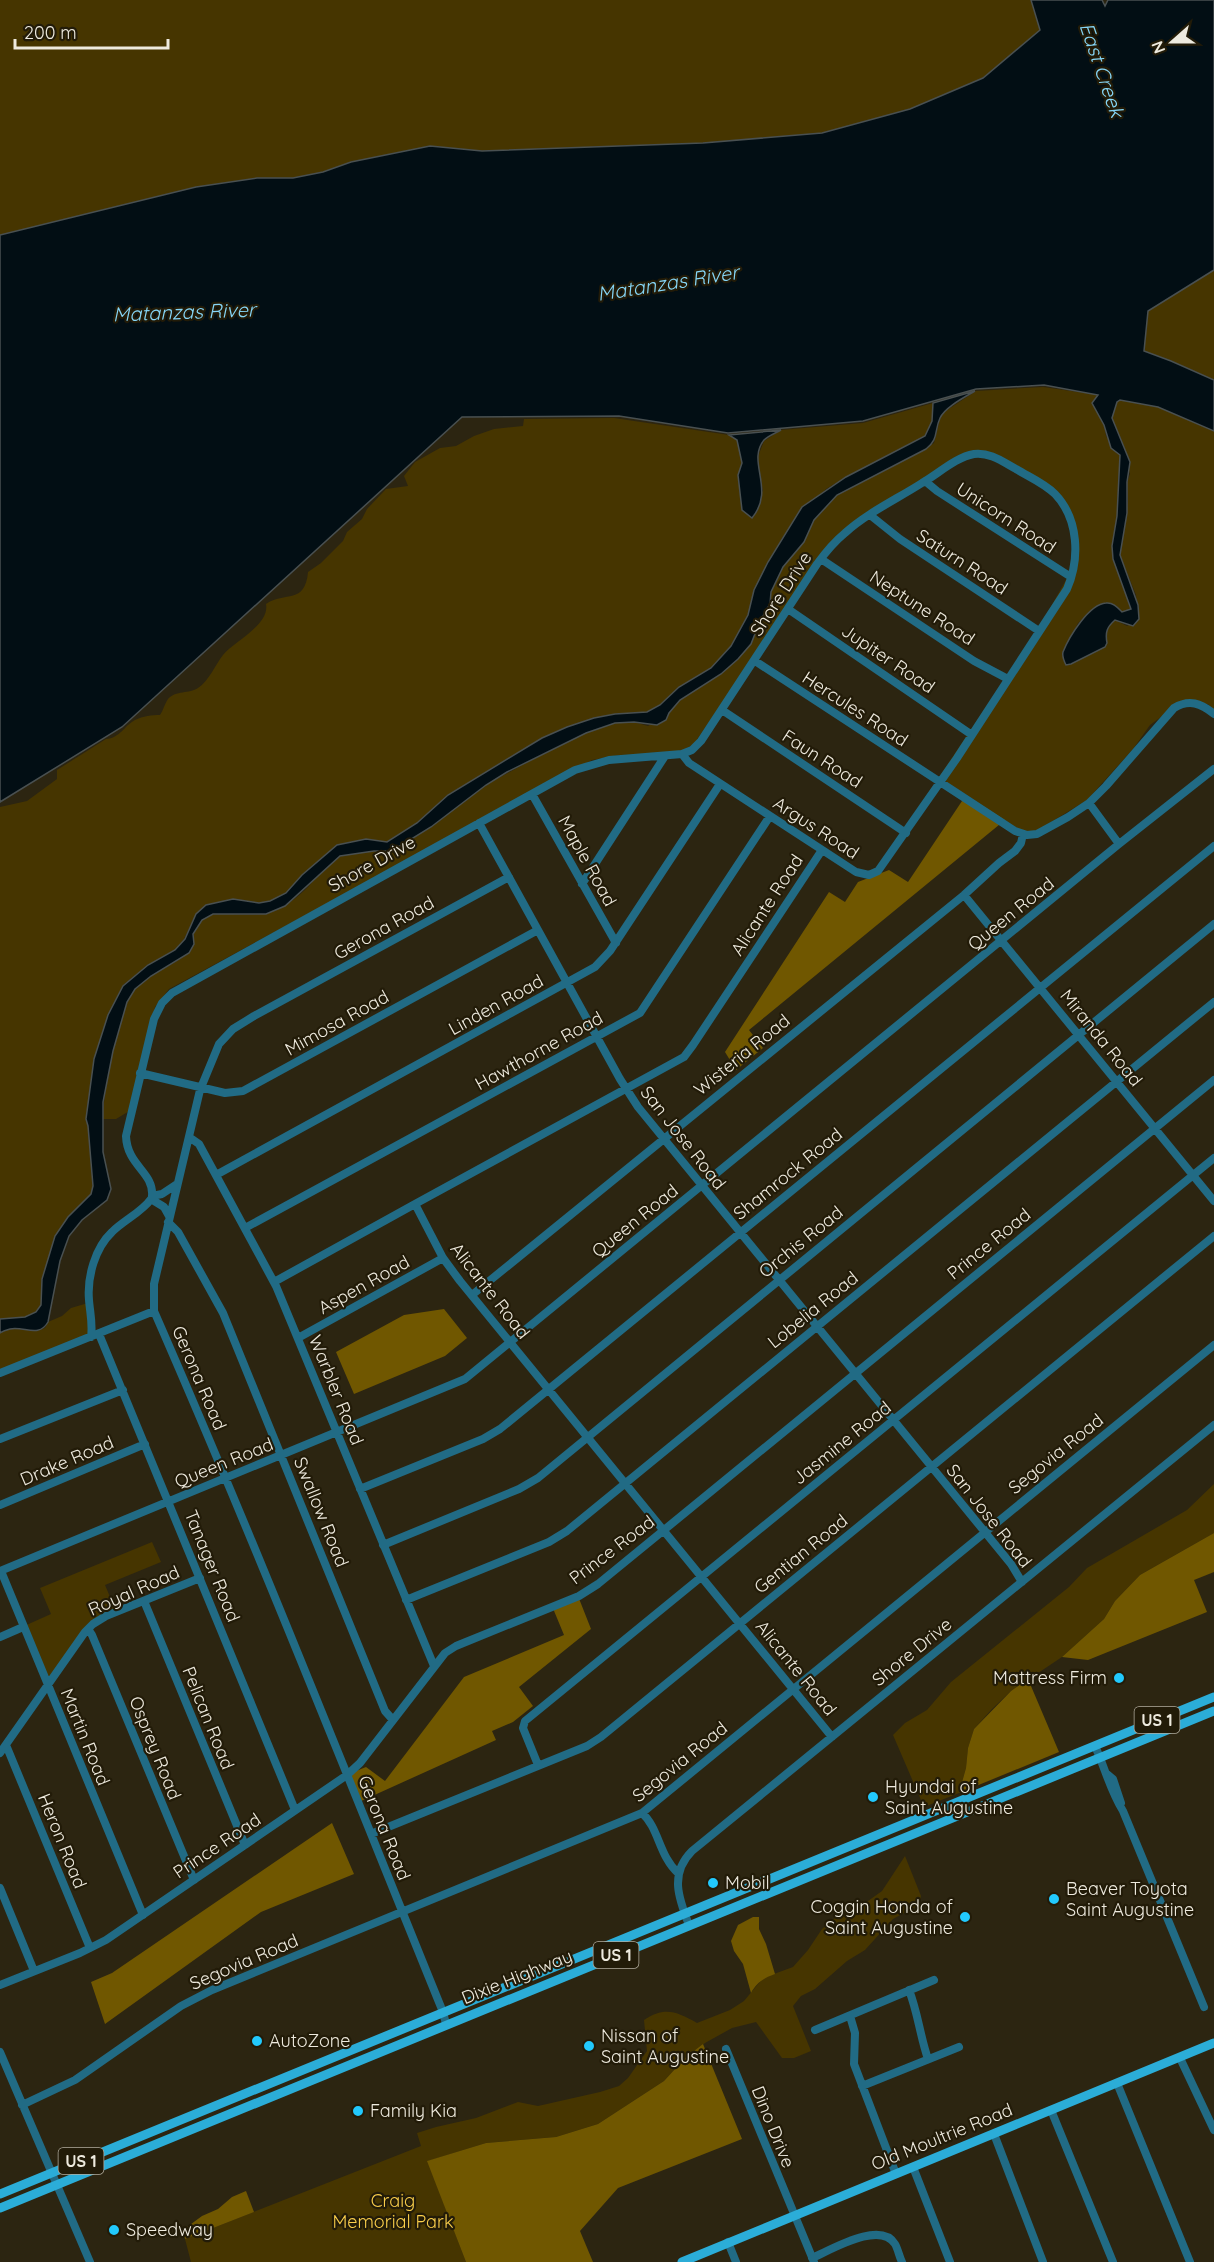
<svg xmlns="http://www.w3.org/2000/svg" width="1214" height="2262" viewBox="0 0 1214 2262" font-family="Quicksand,sans-serif">
<style>
.green{fill:#463500}
.forest{fill:#705700}
.water{fill:#020e14;stroke:#495051;stroke-width:1.5}
.lines{fill:none;stroke-linecap:round;stroke-linejoin:round}
.minor{stroke:#216b85;stroke-width:8}
.major{stroke:#2badd8;stroke-width:9}
.poi-dot{fill:#22c9fd;stroke:#221b08;stroke-width:2}
.labels{text-anchor:middle;stroke-width:4.5;stroke-linejoin:round;paint-order:stroke}
.shield{fill:#221b08;stroke:#b1ac9e;stroke-width:1.5}
.shield-label{font-size:16px;font-weight:bold;fill:#eeeade}
.street-label{font-size:18px;fill:#eeeade;stroke:#221b08}
.poi-label{font-size:18px;fill:#eeeade;stroke:#221b08;text-anchor:start}
.park-label{font-size:18px;fill:#face4b;stroke:#221b08}
.water-label{font-size:20px;font-style:italic;fill:#86d6f7;stroke:#221b08}
</style>
<rect width="100%" height="100%" fill="#2c2511"/>
<!-- green -->
<path class="green" d="M0 0H1031L1040 30 983 78 910 109 822 133 703 143 482 151 430 146 351 162 323 172 293 178H257L196 187 0 235Z
M1214 270V380L1172 361 1144 351 1148 311Z
M1043 387 1099 395V416L1104 425 1106 436 1120 455 1117 516 1112 546 1113 559 1131 610 1122 612 1117 607 1107 603 1098 605 1078 623 1063 653 1071 664 1105 647 1107 643C1105 632 1108 627 1115 620L1127 626 1138 619 1136 595 1120 555 1128 501 1127 482 1130 474 1124 446 1112 418 1117 402 1120 400 1158 407 1214 431V711L1208 704 1173 708 1150 725 1133 749 1087 800 1038 830 1026 834 939 777 1039 628 1076 562 1074 532 1064 506 1052 494 988 452 973 453 842 533 786 609 694 744 677 754 619 755 592 760 169 989 155 1007 131 1110 116 1119H103C103 1093 119 1007 135 989 146 976 163 970 177 961 184 957 189 950 193 944 191 896 244 922 270 912 285 907 297 898 308 887 317 877 329 860 342 856 357 851 376 851 392 851L486 785 537 757 586 733 615 723 634 722 648 726 669 713 680 700 721 674 738 659 770 604 771 592 783 567 804 542 814 520 837 495 926 449 934 443 940 418 944 412 976 391Z
M933 403 932 421 925 436 846 477 826 489 782 538 754 590 748 615 731 646 711 668 679 687 660 705 647 712 594 718 567 727 542 738 448 795 417 823 386 842 366 839 337 845 302 875 286 893 270 901 259 903 233 899 196 914 184 939 175 950 148 965 123 985 108 1015 94 1059 86 1119 88 1126 93 1186 91 1194 55 1236 42 1279V1305L36 1312 25 1317 0 1319V807L27 801 57 779V770L106 739C120 738 124 726 135 720 143 716 152 715 160 715 163 711 165 703 168 699 176 690 189 694 198 688 209 681 215 665 223 655 233 642 270 625 266 604 285 591 305 605 308 572L321 563 343 541 347 532 362 519 367 509 386 489 408 486 404 476 415 462 440 448 456 446 474 436 494 429 523 426 524 419 614 418 729 435 737 440 742 463 738 475 742 510 763 491 757 459 764 441 781 430 863 423Z
M88 1303 90 1334 0 1371V1333L11 1328 37 1331 45 1328 48 1322 62 1316 71 1308Z
M1214 1484V1533L1140 1575 1115 1601 1104 1619 1062 1657 1011 1691 992 1709 974 1729 968 1748 966 1768 959 1793 924 1807 893 1735 905 1723 927 1710 951 1682 1069 1587 1087 1568 1187 1510Z
M152 1542 161 1562 105 1585 116 1611 97 1620 48 1685 22 1627 51 1614 40 1588Z
M905 1856 921 1896 919 1905 893 1919 865 1950 847 1961 815 1989 801 1996 793 2006 811 2051 794 2058H782L756 2022 732 2028 705 2043 685 2058 664 2081 598 2124 556 2137 486 2143 428 2161 466 2262H191L185 2239 421 2146 417 2133 436 2127 476 2118 518 2102 538 2106 600 2092 619 2086 628 2078 647 2051 644 2020C665 2006 677 2012 697 2023L730 2010 744 2001 763 1978 793 1967 808 1950 822 1929 836 1917 861 1906 882 1891Z"/>
<!-- forest -->
<path class="forest" d="M966 795 1005 820 749 1030 763 1048 736 1070 725 1052 829 892 845 902 858 882 889 870 908 882Z
M444 1309 467 1338 445 1356 354 1394 336 1352 404 1315Z
M1214 1533V1572L1194 1580 1207 1612 1088 1660 1062 1657 1104 1619 1115 1601 1140 1575Z
M578 1596 591 1629 519 1687 533 1706 513 1722 492 1731 496 1740 359 1802 346 1775 366 1767 385 1781 464 1677 564 1635 552 1606Z
M1028 1679 1059 1752 959 1793 966 1768 968 1748 974 1729 1011 1691Z
M332 1823 354 1874 261 1912 105 2024 91 1982 112 1973Z
M753 1917H759V1929L766 1944 775 1974C764 1978 757 1982 751 1993L743 1964 734 1951 731 1941 738 1925Z
M703 2044 742 2139 618 2188 580 2231 593 2262H466L427 2161 486 2143 556 2137 598 2124 664 2081 685 2058Z
M246 2191 254 2212 185 2239 183 2230 202 2216 218 2209 232 2197Z"/>
<!-- water -->
<path class="water" d="M1031 0H1102L1105 6 1108 0H1214V270L1148 311 1144 351 1171 361 1214 380V431L1158 407 1120 400 1117 402 1112 418 1130 462 1127 482V513L1120 555 1138 605 1139 619 1133 626 1115 620C1107 627 1105 632 1107 643L1105 647 1071 664 1066 665C1064 661 1062 656 1063 652 1069 637 1089 604 1106 603 1113 602 1118 608 1122 612L1131 609 1113 559 1112 546 1117 516 1120 455 1111 448 1104 425 1092 403 1098 395 1044 385 976 389 863 421 728 433 619 416 462 417 122 727 0 802V235L196 187 257 178H293L323 172 351 162 430 146 482 151 703 143 822 133 910 109 983 78 1040 30Z
M975 391C965 397 945 407 940 418 934 431 939 439 926 449L837 495 814 520 804 542 783 567 771 592 770 604 760 621 751 644 738 659 721 674 680 700 669 713 666 720 657 725 634 722 615 723 586 733 507 772 486 785 431 827 392 851H374L340 856 285 906 266 914H213L202 920 193 934 194 944 189 953 151 976 135 989 127 1002 113 1051 103 1102V1152L111 1189 107 1200 82 1220 69 1236 60 1261 48 1322C39 1338 24 1326 10 1329 6 1330 3 1331 0 1333V1319L25 1317 36 1312 41 1305 42 1279 55 1236 68 1217 91 1194 93 1186 88 1126 86 1119 94 1059 108 1015 123 986 148 965 175 950 185 939 196 914 206 905 233 899 259 903 270 901 286 893 302 875 337 845 366 839 387 842 417 823 448 795 542 738 567 727 594 718 615 714 647 712 660 705 679 687 711 668 731 646 748 615 754 590 768 562 802 507 846 477 925 436 932 421 933 403Z
M781 430C776 433 768 436 764 440 746 462 776 489 752 518L742 510 738 475 742 463 737 440 729 435Z"/>
<g class="lines">
<!-- minor -->
<path class="minor" d="M925 481 937 491 1071 577
M870 515 900 539 1039 631
M821 559 974 661 1008 679
M788 609 972 735
M755 661 1015 831 1027 835 1037 834 1068 817 1089 803 1106 786 1174 708C1189 699 1201 703 1214 714
M722 710 906 833
M532 794 616 943
M1089 803 1119 844
M479 823 620 1079 638 1107 1011 1564 1022 1582
M822 850 693 1045 684 1057 415 1204 443 1258 460 1281 832 1737
M582 884 665 756
M964 895 1214 1201
M140 1073 225 1093 243 1091 538 930
M189 1137 199 1144 276 1286 434 1666
M216 1175 595 967 610 951 720 784
M177 1184 162 1194 152 1196C154 1172 127 1166 126 1136L154 1019 162 1003 172 993 575 770 609 760 682 754 692 750 701 741 817 564C825 553 834 542 845 533 867 513 897 499 922 483 938 474 956 457 974 454 990 452 1003 462 1016 469 1029 477 1044 483 1055 494 1079 519 1080 559 1067 589L957 758 878 871 869 875 856 872 689 763 682 754
M168 1222 178 1232 223 1313 385 1711 393 1720
M245 1228 640 1013 770 816
M274 1282 415 1204
M472 1295 964 895 999 863 1015 851 1021 843 1023 834
M99 1334 295 1810
M91 1337C93 1324 90 1313 89 1300 87 1277 95 1248 112 1232 124 1220 142 1212 151 1199L164 1207 169 1216
M298 1338 443 1258
M0 1373 154 1311
M0 1439 123 1390
M360 1489 483 1439 500 1429 1214 846
M0 1505 145 1444
M383 1545 519 1489 538 1478 1214 924
M0 1571 465 1379 1119 844 1214 769
M1 1571 143 1915
M406 1600 549 1542 567 1531 1214 1002
M144 1601 245 1845
M88 1629 92 1635 194 1880
M0 1637 23 1627
M6 1745 90 1948
M1095 1746C1105 1768 1110 1790 1123 1811L1204 2007
M0 1753 85 1632 93 1624 106 1616 200 1578
M538 1765 523 1728 525 1721 1214 1158
M1107 1774 1113 1779 1121 1803
M642 1813C659 1828 659 1856 678 1873
M371 1834 587 1746 601 1737 1214 1236
M0 1888 34 1971
M689 1925C679 1899 669 1874 692 1851L1214 1425
M0 1985 80 1953 106 1940 347 1775 360 1763 445 1653 456 1646 579 1596 598 1584 1214 1080
M909 1990C918 2013 920 2036 928 2059
M850 2016 855 2033 854 2064 896 2174
M446 2024 443 2012C348 1778 255 1542 154 1311V1284L200 1090 219 1044 233 1029 254 1016 509 877
M815 2030 934 1980
M726 2049 814 2262
M0 2052 90 2262
M1180 2058 1214 2130
M1117 2083 1190 2262
M862 2086 959 2047
M22 2105 75 2080 181 2006 212 1990 642 1813 1214 1345
M1051 2110 1113 2262
M994 2134 1043 2262
M913 2167 950 2262
M728 2242 736 2262
M812 2258C831 2250 880 2220 895 2244 898 2249 899 2256 902 2262"/>
<!-- major -->
<path class="major" d="M0 2194 1214 1697
M0 2208 1214 1711
M682 2262 1214 2043"/>
</g>
<!-- markers -->
<g class="poi-dot">
<circle cx="1119" cy="1678" r="6"/>
<circle cx="873" cy="1797" r="6"/>
<circle cx="713" cy="1883" r="6"/>
<circle cx="1054" cy="1899" r="6"/>
<circle cx="965" cy="1917" r="6"/>
<circle cx="257" cy="2041" r="6"/>
<circle cx="589" cy="2046" r="6"/>
<circle cx="358" cy="2111" r="6"/>
<circle cx="114" cy="2230" r="6"/>
</g>
<g class="labels">
<!-- shield labels -->
<g class="shield">
<rect x="1134.5" y="1707" width="45" height="26" rx="4.5"/>
<rect x="593.5" y="1942" width="45" height="26" rx="4.5"/>
<rect x="58.5" y="2148" width="45" height="26" rx="4.5"/>
</g>
<g class="shield-label">
<text x="1157" y="1726">US 1</text>
<text x="616" y="1961">US 1</text>
<text x="81" y="2167">US 1</text>
</g>
<!-- street labels -->
<g class="street-label">
<text transform="translate(1006 518) rotate(33)" y="6">Unicorn Road</text>
<text transform="translate(962 562) rotate(33)" y="6">Saturn Road</text>
<text transform="translate(781 594) rotate(-57)" y="6">Shore Drive</text>
<text transform="translate(922 608) rotate(33)" y="6">Neptune Road</text>
<text transform="translate(888 659) rotate(34)" y="6">Jupiter Road</text>
<text transform="translate(855 709) rotate(33)" y="6">Hercules Road</text>
<text transform="translate(822 759) rotate(33)" y="6">Faun Road</text>
<text transform="translate(816 828) rotate(33)" y="6">Argus Road</text>
<text transform="translate(587 861) rotate(61)" y="6">Maple Road</text>
<text transform="translate(372 864) rotate(-29)" y="6">Shore Drive</text>
<text transform="translate(767 905) rotate(-57)" y="6">Alicante Road</text>
<text transform="translate(1011 914) rotate(-39)" y="6">Queen Road</text>
<text transform="translate(384 928) rotate(-29)" y="6">Gerona Road</text>
<text transform="translate(496 1005) rotate(-29)" y="6">Linden Road</text>
<text transform="translate(337 1023) rotate(-29)" y="6">Mimosa Road</text>
<text transform="translate(1101 1038) rotate(51)" y="6">Miranda Road</text>
<text transform="translate(539 1051) rotate(-29)" y="6">Hawthorne Road</text>
<text transform="translate(742 1055) rotate(-39)" y="6">Wisteria Road</text>
<text transform="translate(683 1138) rotate(52)" y="6">San Jose Road</text>
<text transform="translate(788 1174) rotate(-39)" y="6">Shamrock Road</text>
<text transform="translate(635 1221) rotate(-39)" y="6">Queen Road</text>
<text transform="translate(801 1242) rotate(-39)" y="6">Orchis Road</text>
<text transform="translate(989 1244) rotate(-39)" y="6">Prince Road</text>
<text transform="translate(364 1285) rotate(-29)" y="6">Aspen Road</text>
<text transform="translate(490 1291) rotate(52)" y="6">Alicante Road</text>
<text transform="translate(813 1310) rotate(-39)" y="6">Lobelia Road</text>
<text transform="translate(199 1378) rotate(67)" y="6">Gerona Road</text>
<text transform="translate(336 1390) rotate(68)" y="6">Warbler Road</text>
<text transform="translate(842 1443) rotate(-39)" y="6">Jasmine Road</text>
<text transform="translate(1056 1454) rotate(-39)" y="6">Segovia Road</text>
<text transform="translate(67 1461) rotate(-23)" y="6">Drake Road</text>
<text transform="translate(224 1463) rotate(-22)" y="6">Queen Road</text>
<text transform="translate(321 1512) rotate(68)" y="6">Swallow Road</text>
<text transform="translate(989 1516) rotate(52)" y="6">San Jose Road</text>
<text transform="translate(612 1550) rotate(-37)" y="6">Prince Road</text>
<text transform="translate(801 1554) rotate(-39)" y="6">Gentian Road</text>
<text transform="translate(212 1566) rotate(68)" y="6">Tanager Road</text>
<text transform="translate(134 1591) rotate(-24)" y="6">Royal Road</text>
<text transform="translate(912 1652) rotate(-39)" y="6">Shore Drive</text>
<text transform="translate(796 1668) rotate(51)" y="6">Alicante Road</text>
<text transform="translate(208 1718) rotate(68)" y="6">Pelican Road</text>
<text transform="translate(85 1737) rotate(68)" y="6">Martin Road</text>
<text transform="translate(155 1748) rotate(68)" y="6">Osprey Road</text>
<text transform="translate(680 1762) rotate(-39)" y="6">Segovia Road</text>
<text transform="translate(384 1828) rotate(68)" y="6">Gerona Road</text>
<text transform="translate(62 1841) rotate(68)" y="6">Heron Road</text>
<text transform="translate(217 1846) rotate(-34)" y="6">Prince Road</text>
<text transform="translate(244 1962) rotate(-23)" y="6">Segovia Road</text>
<text transform="translate(517 1977) rotate(-22)" y="6">Dixie Highway</text>
<text transform="translate(773 2127) rotate(68)" y="6">Dino Drive</text>
<text transform="translate(942 2137) rotate(-22)" y="6">Old Moultrie Road</text>
</g>
<!-- poi labels -->
<g class="poi-label">
<text x="1107" y="1684" text-anchor="end">Mattress Firm</text>
<text x="885" y="1793">Hyundai of<tspan x="885" dy="21">Saint Augustine</tspan></text>
<text x="725" y="1889">Mobil</text>
<text x="1066" y="1895">Beaver Toyota<tspan x="1066" dy="21">Saint Augustine</tspan></text>
<text x="953" y="1913" text-anchor="end">Coggin Honda of<tspan x="953" dy="21">Saint Augustine</tspan></text>
<text x="601" y="2042">Nissan of<tspan x="601" dy="21">Saint Augustine</tspan></text>
<text x="269" y="2047">AutoZone</text>
<text x="370" y="2117">Family Kia</text>
<text x="126" y="2236">Speedway</text>
</g>
<!-- park labels -->
<g class="park-label">
<text x="393" y="2207">Craig<tspan x="393" dy="21">Memorial Park</tspan></text>
</g>
<!-- water labels -->
<g class="water-label">
<text transform="translate(1102 70) rotate(71)" y="7">East Creek</text>
<text transform="translate(668 283) rotate(-9)" y="7">Matanzas River</text>
<text transform="translate(184 312) rotate(-2)" y="7">Matanzas River</text>
</g>
</g>
<!-- north arrow -->
<g transform="translate(1172 42) rotate(249)" stroke="#221b08" stroke-width="4.5" paint-order="stroke">
<path d="M0-4.5L10 22L0 15L-10 22Z" fill="#eeeade"/>
<text y="-9" font-size="16" font-weight="bold" text-anchor="middle" fill="#eeeade">N</text>
</g>
<!-- scale -->
<path d="M15 39v9h153v-9" fill="none" stroke="#eeeade" stroke-width="3"/>
<text x="24" y="39" font-size="18" fill="#eeeade" stroke="#221b08" stroke-width="4.5" paint-order="stroke">200 m</text>
</svg>
